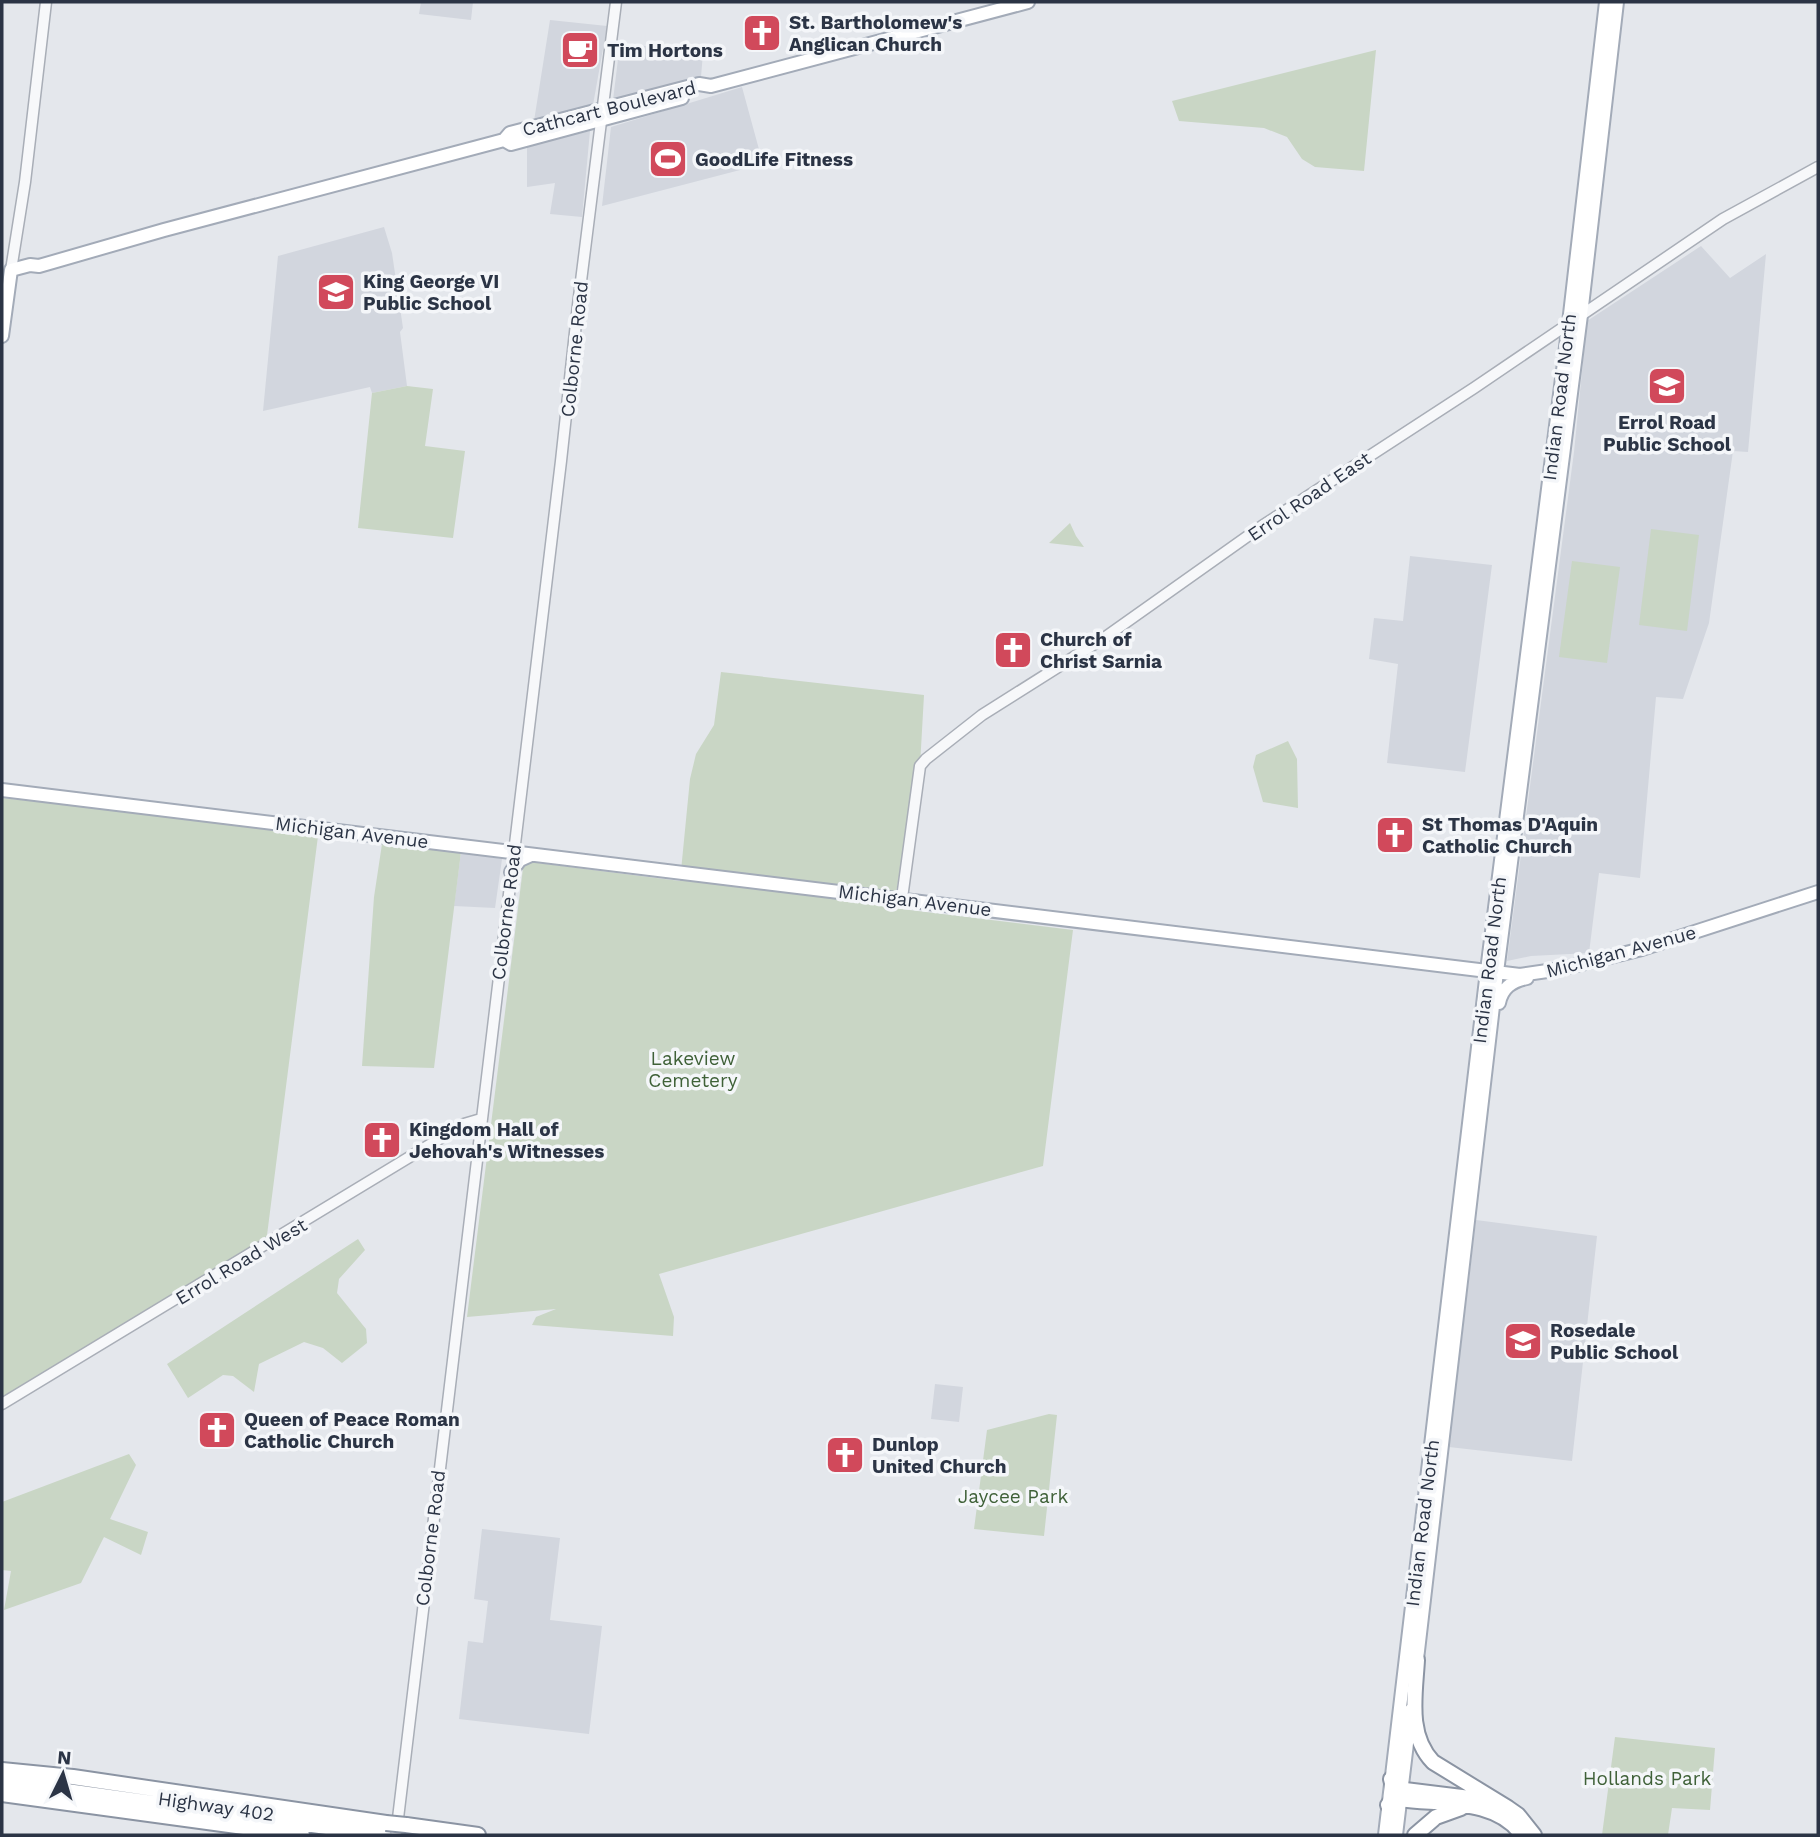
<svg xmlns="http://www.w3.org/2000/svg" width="1820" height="1837" viewBox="0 0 1820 1837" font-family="'Work Sans',sans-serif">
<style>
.built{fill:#d2d6de}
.green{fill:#c9d6c5}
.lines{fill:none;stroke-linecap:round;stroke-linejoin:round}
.minor-casing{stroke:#a9aeb7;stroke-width:13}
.major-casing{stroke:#a3abb8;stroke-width:16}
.highway-casing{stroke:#8b94a3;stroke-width:18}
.minor{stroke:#f7f8fa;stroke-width:10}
.major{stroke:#fff;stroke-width:12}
.highway{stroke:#fff;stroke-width:14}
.highway-bridge-casing{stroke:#8b94a3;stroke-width:18;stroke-linecap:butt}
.highway-bridge{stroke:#fff;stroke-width:14}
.labels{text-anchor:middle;stroke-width:7;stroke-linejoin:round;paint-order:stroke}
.poi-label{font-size:19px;font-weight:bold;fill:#2b3445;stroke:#f4f6f9;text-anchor:start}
.street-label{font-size:19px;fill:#2b3445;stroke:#f4f6f9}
.park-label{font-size:19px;fill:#3f6138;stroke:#f4f6f9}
</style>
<rect width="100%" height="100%" fill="#e4e7ec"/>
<!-- built -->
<path class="built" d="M421 2H473L471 20 419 14Z
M550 20 607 26 593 105 534 121Z
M620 43 703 53 701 77 613 100Z
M742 87 763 164 602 206 611 127Z
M590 131 582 217 550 214 555 183 527 187V145Z
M384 227 392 253 403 328 400 332 407 386 372 393 370 387 263 411 278 256Z
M1701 246 1730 278 1766 254 1748 452 1733 451 1709 623 1683 699 1656 697 1640 878 1599 873 1589 953 1531 956 1507 961 1574 452 1587 321Z
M1410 556 1492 565 1465 772 1387 763 1398 664 1369 659 1374 618 1403 621Z
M461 852 502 859 495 908 454 906Z
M1476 1220 1597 1236 1572 1461 1449 1447Z
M935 1384 963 1387 959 1422 931 1419Z
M482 1529 560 1538 550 1620 602 1626 589 1734 459 1719 468 1641 483 1643 488 1601 474 1599Z"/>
<!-- green -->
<path class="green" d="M1376 50 1364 171 1315 167 1302 159 1287 137 1264 128 1179 121 1172 101Z
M407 386 433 389 425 446 465 451 453 538 358 528 372 393Z
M1070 523 1076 536 1084 547 1049 543Z
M1651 529 1699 535 1687 631 1639 625Z
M1572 561 1620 567 1607 663 1559 657Z
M721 672 924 695 920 766 893 908 1073 930 1043 1166 659 1274 674 1317 673 1336 532 1325 536 1317 556 1309 467 1317 523 868 530 862 680 881 690 779 696 754 714 725Z
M1288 741 1297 759 1298 808 1263 802 1253 767 1256 755Z
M2 798 276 827 272 831 318 836 266 1243 2 1401Z
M382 844 461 852 434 1068 362 1066 374 897Z
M358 1239 365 1250 339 1279 337 1293 366 1329 367 1343 342 1363 323 1348 304 1342 259 1364 254 1392 233 1376 223 1375 188 1398 167 1364Z
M1049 1414 1057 1415 1044 1536 974 1529 987 1430Z
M129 1454 136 1465 110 1519 148 1532 141 1555 104 1537 81 1583 4 1610 11 1571 2 1570V1502Z
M1615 1737 1715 1748 1710 1810 1672 1808 1668 1835H1602Z"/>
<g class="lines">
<!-- minor casing -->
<g class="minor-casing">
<path id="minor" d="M11 270 25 182 46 2
M902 898 920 766 926 759 982 715 1104 638 1262 526 1474 388 1723 219 1818 167
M2 1404 464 1124 481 1119
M396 1835 561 461 578 305 616 2"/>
</g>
<!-- major casing -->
<g class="major-casing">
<path id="major" d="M504 140 510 133 699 84 711 86 1028 2
M504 140 511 144 682 98
M2 336 11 270 30 265 39 266 164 230 504 140
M2 790 1520 975 1561 969 1642 949 1818 892
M511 872 520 860 531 855
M1499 1003C1502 988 1512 981 1527 978
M1416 1668 1497 972 1581 315 1617 2
M1385 1835 1487 971 1569 323 1606 2
M1396 1835 1411 1710"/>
</g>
<!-- highway casing -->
<g class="highway-casing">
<path id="highway" d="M1417 1660C1415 1695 1407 1735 1433 1762L1508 1808 1518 1815 1534 1835
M2 1770 73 1777 386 1823
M1391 1779 1394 1791 1400 1799C1441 1805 1496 1798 1522 1835
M2 1782 384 1835
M2 1794 302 1835
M1388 1805 1399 1792 1405 1790 1486 1800
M406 1825 478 1835
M1415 1835 1436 1817 1461 1808"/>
</g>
<!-- minor -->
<use href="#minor" class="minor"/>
<!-- major -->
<use href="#major" class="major"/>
<!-- highway -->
<use href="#highway" class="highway"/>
<!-- highway-bridge casing -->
<g class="highway-bridge-casing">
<path id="highway-bridge" d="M386 1823 406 1825"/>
</g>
<!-- highway-bridge -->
<use href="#highway-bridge" class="highway-bridge"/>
</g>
<!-- icons -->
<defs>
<g id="church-square" transform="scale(2.0125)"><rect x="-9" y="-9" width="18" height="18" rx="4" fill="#d1495b" stroke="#f4f6f9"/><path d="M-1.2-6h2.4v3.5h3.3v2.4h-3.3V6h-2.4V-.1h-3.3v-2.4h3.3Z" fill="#fff"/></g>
<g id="cafe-square" transform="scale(2.0125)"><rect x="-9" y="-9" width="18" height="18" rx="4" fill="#d1495b" stroke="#f4f6f9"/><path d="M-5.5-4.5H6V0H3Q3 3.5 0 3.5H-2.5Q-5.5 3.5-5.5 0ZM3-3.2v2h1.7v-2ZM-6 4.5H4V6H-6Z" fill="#fff"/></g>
<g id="stadium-square" transform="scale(2.0125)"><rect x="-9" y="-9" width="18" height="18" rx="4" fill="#d1495b" stroke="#f4f6f9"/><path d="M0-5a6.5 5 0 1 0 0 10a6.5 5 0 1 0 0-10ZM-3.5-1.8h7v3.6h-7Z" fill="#fff"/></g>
<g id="school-square" transform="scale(2.0125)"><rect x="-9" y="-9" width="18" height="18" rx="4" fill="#d1495b" stroke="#f4f6f9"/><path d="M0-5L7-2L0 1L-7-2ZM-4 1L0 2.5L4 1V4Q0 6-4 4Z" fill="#fff"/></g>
</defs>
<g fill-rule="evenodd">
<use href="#church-square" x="762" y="33"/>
<use href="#cafe-square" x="580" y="50"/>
<use href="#stadium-square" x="668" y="159"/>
<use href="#school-square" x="336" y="292"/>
<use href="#school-square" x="1667" y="386"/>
<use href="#church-square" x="1013" y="650"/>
<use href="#church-square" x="1395" y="835"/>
<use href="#church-square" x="382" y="1140"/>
<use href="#school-square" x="1523" y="1341"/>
<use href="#church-square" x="217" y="1430"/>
<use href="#church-square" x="845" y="1455"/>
</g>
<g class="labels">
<!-- poi labels -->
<g class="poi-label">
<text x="789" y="29">St. Bartholomew's<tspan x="789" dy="22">Anglican Church</tspan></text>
<text x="607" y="57">Tim Hortons</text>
<text x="695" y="166">GoodLife Fitness</text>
<text x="363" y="288">King George VI<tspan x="363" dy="22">Public School</tspan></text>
<text x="1667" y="429" text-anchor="middle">Errol Road<tspan x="1667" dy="22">Public School</tspan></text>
<text x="1040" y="646">Church of<tspan x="1040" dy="22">Christ Sarnia</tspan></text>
<text x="1422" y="831">St Thomas D'Aquin<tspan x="1422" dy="22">Catholic Church</tspan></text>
<text x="409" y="1136">Kingdom Hall of<tspan x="409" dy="22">Jehovah's Witnesses</tspan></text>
<text x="1550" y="1337">Rosedale<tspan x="1550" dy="22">Public School</tspan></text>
<text x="244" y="1426">Queen of Peace Roman<tspan x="244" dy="22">Catholic Church</tspan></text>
<text x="872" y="1451">Dunlop<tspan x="872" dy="22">United Church</tspan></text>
</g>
<!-- street labels -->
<g class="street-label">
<text transform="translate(609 108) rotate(-14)" y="7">Cathcart Boulevard</text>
<text transform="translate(574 349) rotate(-84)" y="7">Colborne Road</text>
<text transform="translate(1559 397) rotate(-83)" y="7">Indian Road North</text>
<text transform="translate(1309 496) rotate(-34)" y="7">Errol Road East</text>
<text transform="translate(352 832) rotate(7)" y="7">Michigan Avenue</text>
<text transform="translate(915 900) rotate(7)" y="7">Michigan Avenue</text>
<text transform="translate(506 912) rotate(-83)" y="7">Colborne Road</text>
<text transform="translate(1621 951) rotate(-15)" y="7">Michigan Avenue</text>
<text transform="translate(1489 960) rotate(-83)" y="7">Indian Road North</text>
<text transform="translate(241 1261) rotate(-31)" y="7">Errol Road West</text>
<text transform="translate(1422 1523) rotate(-83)" y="7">Indian Road North</text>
<text transform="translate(430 1538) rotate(-83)" y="7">Colborne Road</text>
<text transform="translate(216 1806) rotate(8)" y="7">Highway 402</text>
</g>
<!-- park labels -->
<g class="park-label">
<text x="693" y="1065">Lakeview<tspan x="693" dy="22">Cemetery</tspan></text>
<text x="1013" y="1503">Jaycee Park</text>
<text x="1647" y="1785">Hollands Park</text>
</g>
</g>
<!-- border -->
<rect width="1820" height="1837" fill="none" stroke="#2b3445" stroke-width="7"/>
<!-- north arrow -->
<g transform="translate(63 1774) rotate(5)" stroke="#f4f6f9" stroke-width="5" paint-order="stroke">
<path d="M0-5L12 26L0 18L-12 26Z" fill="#2b3445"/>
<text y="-10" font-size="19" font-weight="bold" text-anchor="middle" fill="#2b3445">N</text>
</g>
</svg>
